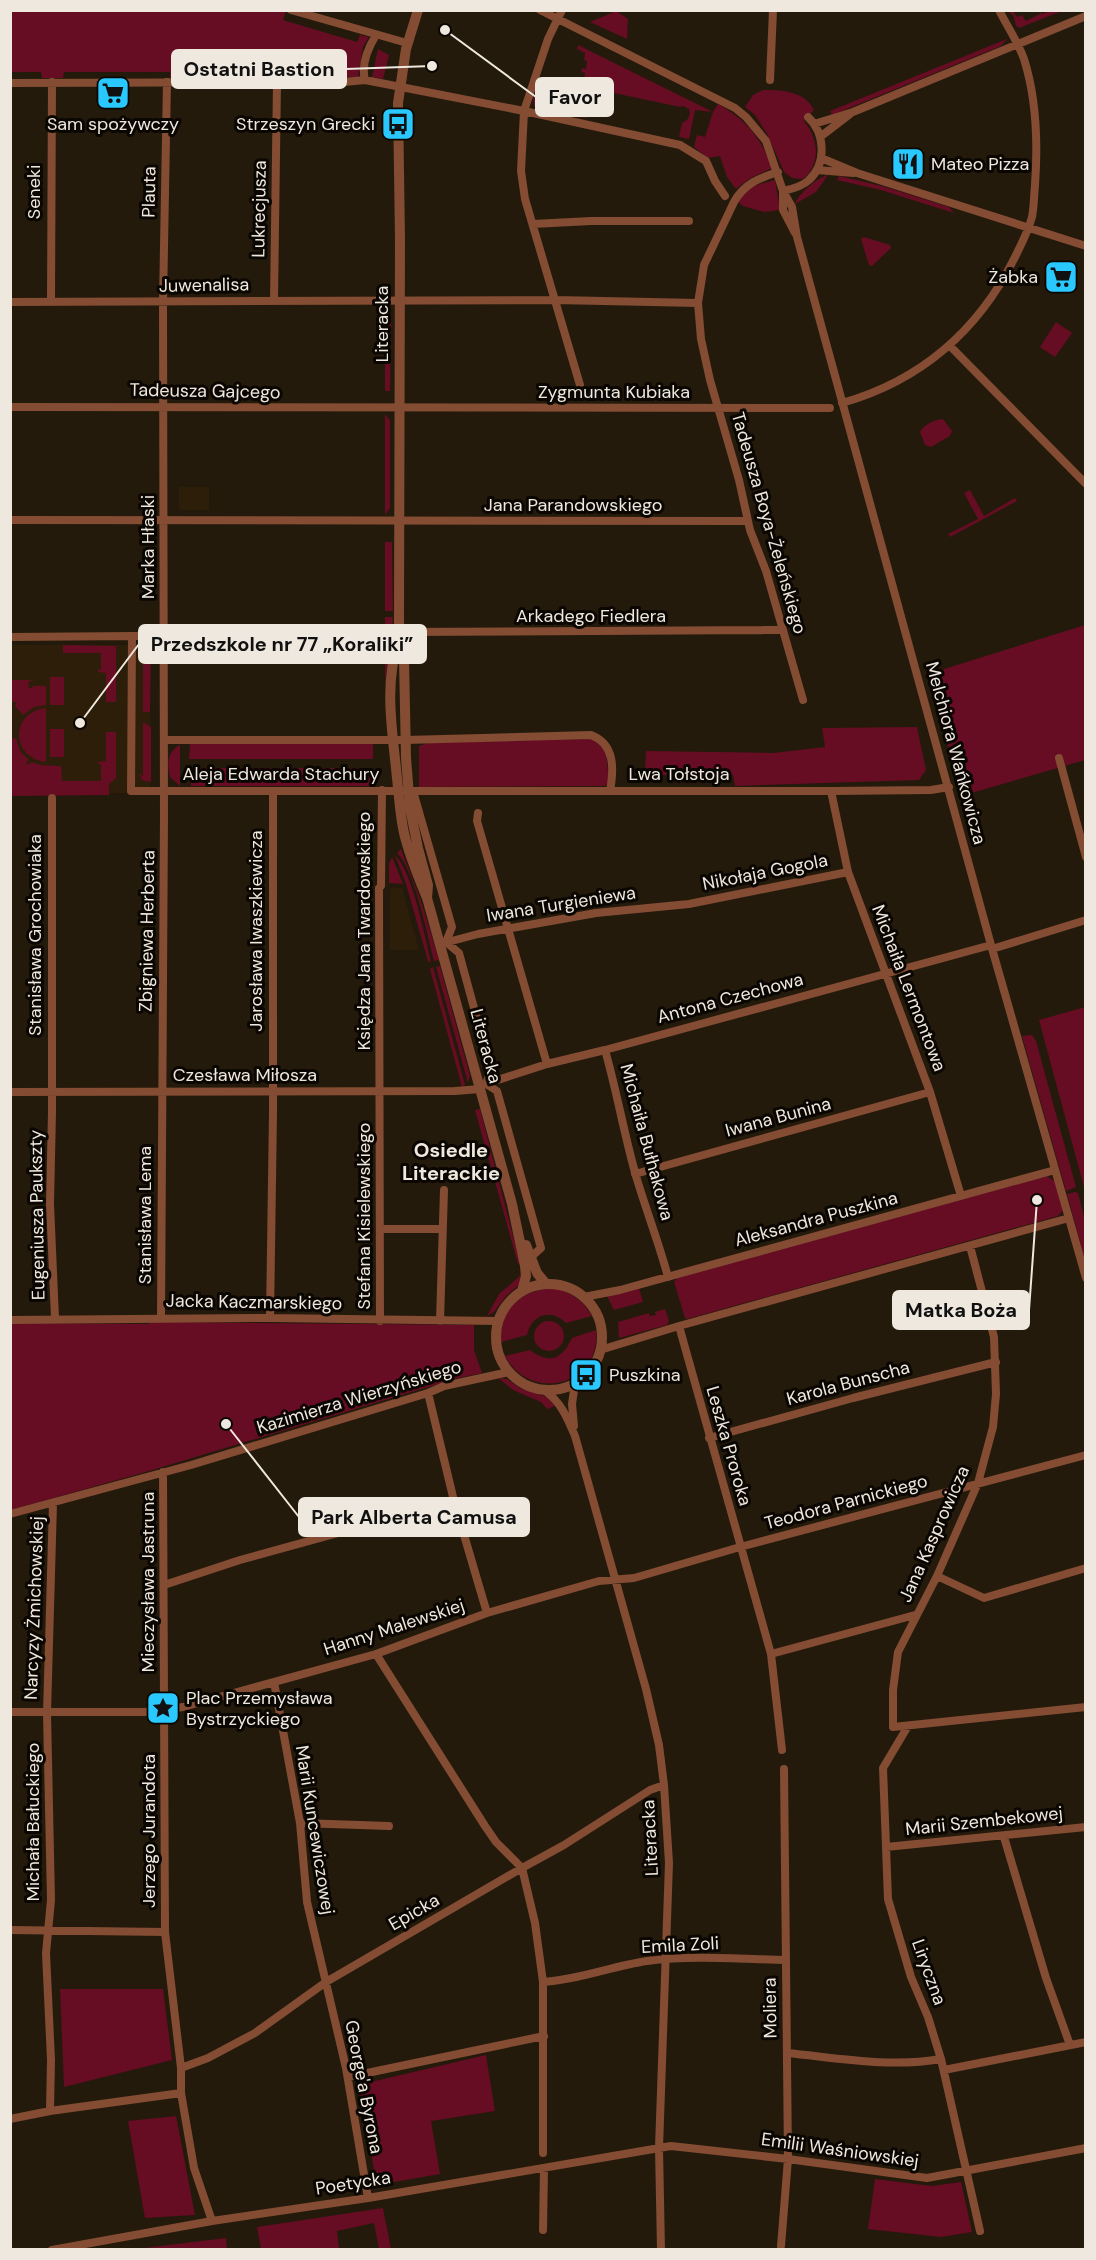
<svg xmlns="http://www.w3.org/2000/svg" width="1096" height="2260" viewBox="0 0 1096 2260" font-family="'DM Sans',sans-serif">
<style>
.built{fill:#2c1e08}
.green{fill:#660c23}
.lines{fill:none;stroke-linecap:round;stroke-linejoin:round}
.minor{stroke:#834c33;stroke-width:8}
.tertiary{stroke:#834c33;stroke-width:10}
.labels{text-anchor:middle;stroke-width:6;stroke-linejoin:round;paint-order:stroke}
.poi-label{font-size:18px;fill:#efe8de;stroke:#0a0602;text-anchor:start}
.street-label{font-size:18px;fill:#efe8de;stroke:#0a0602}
.neighbourhood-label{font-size:20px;font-weight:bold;fill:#efe8de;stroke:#0a0602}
.leader{fill:none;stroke:#efe8de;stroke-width:2}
.callout-dot{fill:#efe8de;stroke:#0a0602;stroke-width:2}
.callout{fill:#efe8de;stroke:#efe8de;stroke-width:2}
.callout-label{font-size:20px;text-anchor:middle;font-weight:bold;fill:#111}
</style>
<rect width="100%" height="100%" fill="#241a0b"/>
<!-- built -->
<path class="built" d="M179 487H209V510H179Z
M10 645H143L150 652V793H11Z
M390 888H402L419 950H390Z"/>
<!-- green -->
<path class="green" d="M10 11H286L283 20 357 42 360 35 369 37 363 47 358 77H356L170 78V72H64L63 78H42L41 72H11Z
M616 11 628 19 627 39 590 22Z
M1007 11H1013L1017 17 1022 15 1026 21 1040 14 1039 11 1042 14 1049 11H1062L1019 28 1016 26 1013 15Z
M1007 39 1001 46 832 115 830 111Z
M578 45 713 112 718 104C746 120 761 137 772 168L749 179 736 189 727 177 720 156 708 158 694 147 697 135 705 137 713 112 695 110 689 139 679 137 682 123 687 120 690 114 689 109 683 106 680 107 595 89 592 91 586 118 538 110 534 106 533 97 575 104 577 95H580L582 88 578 87 579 83 583 84 585 73 581 72 582 68 586 69 587 61 584 60 585 53 577 49Z
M378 49 389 55 383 79 372 77Z
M763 90C782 90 805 91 814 110L804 121C818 138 822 163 803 179L792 178 784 172 767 134 755 115 745 107 753 95Z
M828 175 816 192 795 204C798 194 818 177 828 175Z
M839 176 882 186 949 207 954 213 881 190 837 180Z
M775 180 780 210 764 212 743 206 738 202C747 187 758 184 775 180Z
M864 237 890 245 891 248 872 266 869 265 861 239Z
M385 306 391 315 390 391H385Z
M1056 322 1072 333 1055 357 1040 347Z
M385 414 390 421V508L385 515Z
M943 419 952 431 950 436 931 447 925 445 920 432C924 424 934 420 943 419Z
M970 490 984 516 1015 498 1017 501 950 537 948 534 978 519 964 493Z
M385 542H392L393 611H385Z
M385 617H393L385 683Z
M1085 625V760L968 794 964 802 928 674Z
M63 645 116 646V702H106V673L98 672V670L101 669V653H63Z
M146 646 151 647 150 712H143V662L139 660 141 652Z
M50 677H64V705H50Z
M11 680H33L28 682 29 688H32L33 686H46V705L34 707 23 715 15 706 16 702H11Z
M46 708V762C10 758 10 712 46 708Z
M143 722 151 727V782L142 780 139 774 143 776Z
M917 727 926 770 919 780 735 786 733 775H663L645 773 646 751 773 753 825 747 822 728Z
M50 729H64V757H50Z
M106 732H116V778L109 784V795L11 796V739L16 738 20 751 29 760 26 763 28 765 31 762 41 765 61 766 62 781H101V764H98V762L106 761Z
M594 739 606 753 609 782 605 786 419 787V746L431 742Z
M190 744H373V759H189Z
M180 745V786L170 777C167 764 167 751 180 745Z
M189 768H363L373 775V786H191Z
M401 849 421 901 439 960 434 961C427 935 415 870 397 853Z
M395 855C412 870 425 938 431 962L428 961 406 884Z
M392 857 403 884 389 883V864Z
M440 966 470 1076 468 1083 436 967Z
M433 967 465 1085 462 1087 430 969Z
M1085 1007H1086L1085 1191 1039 1020Z
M1032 1035 1036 1041 1076 1187 1066 1191 1022 1036Z
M480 1109 520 1263 518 1264 475 1110Z
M1047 1176 1056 1182 1064 1209 1058 1216 687 1319 685 1318 674 1282 677 1278Z
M1075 1192 1078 1193 1085 1221V1260L1067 1194Z
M522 1270 519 1285 506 1296 494 1312 487 1316 499 1294 519 1277Z
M554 1288C572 1292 583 1301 592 1316L566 1323C552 1308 531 1314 527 1335L501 1342C499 1309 522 1289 554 1288Z
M639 1288 643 1302 614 1310 607 1296Z
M665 1309 669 1321 667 1325 619 1338 618 1322 649 1313 650 1316 656 1315 655 1312Z
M534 1336a15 15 0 1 1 30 0a15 15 0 1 1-30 0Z
M149 1322 474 1325V1350L482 1373 458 1378 149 1471 11 1510 10 1323 149 1324Z
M596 1330C602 1385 531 1404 505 1356L530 1350C550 1365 562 1359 572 1338Z
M498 1378 507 1379 520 1388 547 1397 555 1406 547 1409 541 1402 513 1390Z
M60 1989H163L172 2060 64 2087Z
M486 2055 495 2111 431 2121 440 2174 377 2185 358 2085Z
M176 2116 195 2215 145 2218 128 2121Z
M875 2179 932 2186 961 2182 972 2232 941 2237 868 2229Z
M383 2208 391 2249H379L374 2223 337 2231 339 2249H261L257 2227Z
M226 2238 227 2249H136Z"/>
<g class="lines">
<!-- minor -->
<path class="minor" d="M291 10 407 43
M540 10 735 108 746 117 766 141 783 191 792 207 797 237 991 945 1086 1278
M562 10 548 39 524 111 680 145 706 161 715 181 725 196
M365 80C361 65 368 48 376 35
M770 80 773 10
M10 83 344 82 365 80 524 111 521 171 525 199 580 385
M814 124 853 112 1086 16
M820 137 850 114
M821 158 857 173 1086 246
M817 170 854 173
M778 172C759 178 744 184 734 202L704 265 698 303 701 339 710 380 739 480 750 530 766 571 803 700
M783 191C792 189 803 186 809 180 827 163 825 133 808 117
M783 192V210L795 233
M533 224 591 221H689
M51 301 52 82
M274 301 277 82
M10 302 556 300 698 303
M950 346 1086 484
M842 403C920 381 978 331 1014 259 1021 245 1028 232 1032 217 1034 207 1034 195 1035 185 1038 143 1037 100 1024 59 1018 42 1007 26 999 10
M10 407 830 408
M10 520 747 521
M399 632 783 630
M10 637 358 634
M132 637 131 791H831L931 790 949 787
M164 740H405L591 735C615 744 614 769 610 791
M1059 758 1086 857
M413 791 452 927 446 942 459 953 491 1070 486 1084 497 1091 541 1248 531 1257
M831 791 848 872 930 1092 961 1196
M52 798V1112L50 1204 55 1318
M478 813 477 821 547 1064
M444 943 478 934 596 913 689 904 848 872
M992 949 1086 920
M605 1050C617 1092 624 1134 636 1176 646 1210 659 1243 668 1277
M479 1086 547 1064 605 1050 991 945
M10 1092 455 1091 480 1089
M635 1174 930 1092
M380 1229H443
M970 1246 994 1337 996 1394 993 1427 978 1483 937 1576 898 1652 893 1690V1727L1086 1707
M584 1297 620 1290 1055 1170
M161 1318 164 816 163 302 167 82
M270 1318 273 1112V791
M10 1320 270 1318 498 1321
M380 1321 379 888 381 886 382 790
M440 1321 444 1190
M679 1326 771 1654 782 1750
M600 1350 679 1326 1069 1218
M544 1390C561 1402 567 1417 575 1436L646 1689 659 1745 664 1785 669 1863 659 2148 661 2250
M428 1393 454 1501 487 1613
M574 1426 572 1404 575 1383
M709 1438 853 1398 996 1362
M163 1472 165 1932 181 2068V2093L194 2168 212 2221
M10 1514 191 1465 428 1393 444 1386 509 1372
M937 1576 984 1598 1086 1568
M164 1585 240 1560 454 1501
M376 1654 485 1826 496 1842 522 1868 535 1923 543 1982V2153
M771 1654 915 1615
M274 1682 300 1823 307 1902 346 2068 368 2198
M10 1712H145L183 1707 376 1654 487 1613 599 1581 634 1578 740 1547 1086 1455
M908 1726 883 1768 888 1899 911 1977 928 2017 941 2059 980 2231
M300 1823 389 1826
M1004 1837 1046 1978 1070 2045
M886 1847 1086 1827
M10 1930 165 1932
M543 1982C579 1980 612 1966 647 1961 692 1955 740 1959 786 1960
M787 2053C838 2058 890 2068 941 2059
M181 2068 208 2058 255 2033 326 1982 522 1868 564 1845 650 1790 664 1785
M944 2070 1086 2042
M348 2077 544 2036
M50 2111 51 2060 46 1953 51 1900 47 1713 53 1504
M10 2119 50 2111 181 2093
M543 2230 544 2168
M781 2246 788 2159 784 1769
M52 2250 212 2221 368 2198 671 2146 788 2159 927 2178 1086 2148"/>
<!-- tertiary -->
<path class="tertiary" d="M418 10 406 49 398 103 400 240 399 614V640L404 659 406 758 410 808 418 848 428 885 427 898
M399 641C383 683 393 735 397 778 399 796 400 815 404 833 409 855 418 876 427 898L512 1204 525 1266 526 1276 522 1291
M526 1245 537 1273 546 1284
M496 1337a53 53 0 1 1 106 0a53 53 0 1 1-106 0Z"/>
</g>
<!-- icons -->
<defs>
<g id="supermarket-square" transform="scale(1.725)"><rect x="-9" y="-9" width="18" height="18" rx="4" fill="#29c8ff" stroke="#0a0602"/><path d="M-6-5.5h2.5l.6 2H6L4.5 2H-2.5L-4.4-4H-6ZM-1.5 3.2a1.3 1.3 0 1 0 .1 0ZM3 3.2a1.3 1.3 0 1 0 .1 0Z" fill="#111"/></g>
<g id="bus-square" transform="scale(1.725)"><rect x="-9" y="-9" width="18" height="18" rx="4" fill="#29c8ff" stroke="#0a0602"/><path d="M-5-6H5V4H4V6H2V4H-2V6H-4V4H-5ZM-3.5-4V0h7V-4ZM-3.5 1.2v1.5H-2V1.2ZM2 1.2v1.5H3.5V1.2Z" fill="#111"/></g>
<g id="restaurant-square" transform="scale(1.725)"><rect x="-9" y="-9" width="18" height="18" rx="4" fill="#29c8ff" stroke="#0a0602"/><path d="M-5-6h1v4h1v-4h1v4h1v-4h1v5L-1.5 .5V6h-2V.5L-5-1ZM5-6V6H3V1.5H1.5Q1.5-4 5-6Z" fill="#111"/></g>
<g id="sight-square" transform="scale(1.725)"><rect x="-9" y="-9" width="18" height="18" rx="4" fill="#29c8ff" stroke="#0a0602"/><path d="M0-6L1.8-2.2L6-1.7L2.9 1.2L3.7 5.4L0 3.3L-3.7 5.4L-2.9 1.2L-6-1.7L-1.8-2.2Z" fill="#111"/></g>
</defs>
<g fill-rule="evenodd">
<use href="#supermarket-square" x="113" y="93"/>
<use href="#bus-square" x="398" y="124"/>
<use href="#restaurant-square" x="908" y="164"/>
<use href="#supermarket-square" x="1061" y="277"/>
<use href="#bus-square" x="586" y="1375"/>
<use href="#sight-square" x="163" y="1708"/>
</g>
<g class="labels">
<!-- poi labels -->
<g class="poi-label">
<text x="113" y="130" text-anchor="middle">Sam spożywczy</text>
<text x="375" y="130" text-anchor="end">Strzeszyn Grecki</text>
<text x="931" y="170">Mateo Pizza</text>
<text x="1038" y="283" text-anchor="end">Żabka</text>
<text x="609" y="1381">Puszkina</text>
<text x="186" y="1704">Plac Przemysława<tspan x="186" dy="21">Bystrzyckiego</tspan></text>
</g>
<!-- street labels -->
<g class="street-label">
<text transform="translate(34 192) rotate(-90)" y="6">Seneki</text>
<text transform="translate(149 192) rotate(-89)" y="6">Plauta</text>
<text transform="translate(259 209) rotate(-89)" y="6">Lukrecjusza</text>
<text transform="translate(204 285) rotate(-1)" y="6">Juwenalisa</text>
<text transform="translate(382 324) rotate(-90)" y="6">Literacka</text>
<text transform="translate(205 391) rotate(1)" y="6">Tadeusza Gajcego</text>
<text x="614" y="398">Zygmunta Kubiaka</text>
<text x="573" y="511">Jana Parandowskiego</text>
<text transform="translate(769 523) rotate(74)" y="6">Tadeusza Boya-Żeleńskiego</text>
<text transform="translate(148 547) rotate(-90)" y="6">Marka Hłaski</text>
<text x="591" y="622">Arkadego Fiedlera</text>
<text transform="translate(956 753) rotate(75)" y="6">Melchiora Wańkowicza</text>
<text x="281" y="780">Aleja Edwarda Stachury</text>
<text x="679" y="780">Lwa Tołstoja</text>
<text transform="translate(765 872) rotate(-11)" y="6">Nikołaja Gogola</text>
<text transform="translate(561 904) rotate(-9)" y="6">Iwana Turgieniewa</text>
<text transform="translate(147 931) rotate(-89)" y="6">Zbigniewa Herberta</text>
<text transform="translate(256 931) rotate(-90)" y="6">Jarosława Iwaszkiewicza</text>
<text transform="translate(364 931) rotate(-90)" y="6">Księdza Jana Twardowskiego</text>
<text transform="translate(35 935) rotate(-90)" y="6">Stanisława Grochowiaka</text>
<text transform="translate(909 988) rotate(69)" y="6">Michaiła Lermontowa</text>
<text transform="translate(730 998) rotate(-15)" y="6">Antona Czechowa</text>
<text transform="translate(486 1046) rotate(75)" y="6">Literacka</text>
<text x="245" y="1081">Czesława Miłosza</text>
<text transform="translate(778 1117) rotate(-15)" y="6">Iwana Bunina</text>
<text transform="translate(647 1142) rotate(75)" y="6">Michaiła Bułhakowa</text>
<text transform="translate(37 1215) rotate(-91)" y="6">Eugeniusza Paukszty</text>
<text transform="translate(145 1215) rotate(-90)" y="6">Stanisława Lema</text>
<text transform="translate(364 1216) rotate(-90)" y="6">Stefana Kisielewskiego</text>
<text transform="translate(816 1219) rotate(-15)" y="6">Aleksandra Puszkina</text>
<text transform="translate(254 1302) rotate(1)" y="6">Jacka Kaczmarskiego</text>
<text transform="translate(848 1383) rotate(-15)" y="6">Karola Bunscha</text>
<text transform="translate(359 1397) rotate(-17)" y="6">Kazimierza Wierzyńskiego</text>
<text transform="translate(729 1446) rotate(74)" y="6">Leszka Proroka</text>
<text transform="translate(846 1502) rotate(-15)" y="6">Teodora Parnickiego</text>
<text transform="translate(934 1534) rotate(-66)" y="6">Jana Kasprowicza</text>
<text transform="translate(148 1582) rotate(-90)" y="6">Mieczysława Jastruna</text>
<text transform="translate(34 1608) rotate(-88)" y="6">Narcyzy Żmichowskiej</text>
<text transform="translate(394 1627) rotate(-18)" y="6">Hanny Malewskiej</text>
<text transform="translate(984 1821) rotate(-6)" y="6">Marii Szembekowej</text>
<text transform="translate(33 1822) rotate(-90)" y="6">Michała Bałuckiego</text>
<text transform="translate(315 1830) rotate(81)" y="6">Marii Kuncewiczowej</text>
<text transform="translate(149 1831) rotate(-90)" y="6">Jerzego Jurandota</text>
<text transform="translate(650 1838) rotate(-93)" y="6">Literacka</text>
<text transform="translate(414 1912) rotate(-30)" y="6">Epicka</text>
<text transform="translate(680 1945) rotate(-3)" y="6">Emila Zoli</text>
<text transform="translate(929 1972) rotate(70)" y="6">Liryczna</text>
<text transform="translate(770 2008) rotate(-91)" y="6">Moliera</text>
<text transform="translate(364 2087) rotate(79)" y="6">George'a Byrona</text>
<text transform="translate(840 2150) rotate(8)" y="6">Emilii Waśniowskiej</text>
<text transform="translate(353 2183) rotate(-9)" y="6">Poetycka</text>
</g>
<!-- neighbourhood labels -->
<g class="neighbourhood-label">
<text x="451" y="1157">Osiedle<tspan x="451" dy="23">Literackie</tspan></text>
</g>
</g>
<!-- callouts -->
<path class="leader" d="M432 66L346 69M445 30L536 97M80 723L139 644M1037 1200L1029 1310M226 1424L299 1517"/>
<g class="callout-dot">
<circle cx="432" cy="66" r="6"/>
<circle cx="445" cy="30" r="6"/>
<circle cx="80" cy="723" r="6"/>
<circle cx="1037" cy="1200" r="6"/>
<circle cx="226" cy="1424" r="6"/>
</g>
<g class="callout">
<rect x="172" y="50" width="174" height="38" rx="6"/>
<rect x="536" y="78" width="77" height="38" rx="6"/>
<rect x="139" y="625" width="287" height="38" rx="6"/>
<rect x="893" y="1291" width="136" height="38" rx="6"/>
<rect x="299" y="1498" width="230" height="38" rx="6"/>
</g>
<g class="callout-label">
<text x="259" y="76">Ostatni Bastion</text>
<text x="575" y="104">Favor</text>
<text x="282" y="651">Przedszkole nr 77 „Koraliki”</text>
<text x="961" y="1317">Matka Boża</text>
<text x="414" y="1524">Park Alberta Camusa</text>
</g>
<!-- border -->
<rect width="1096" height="2260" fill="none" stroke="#efe8de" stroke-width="24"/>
</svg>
